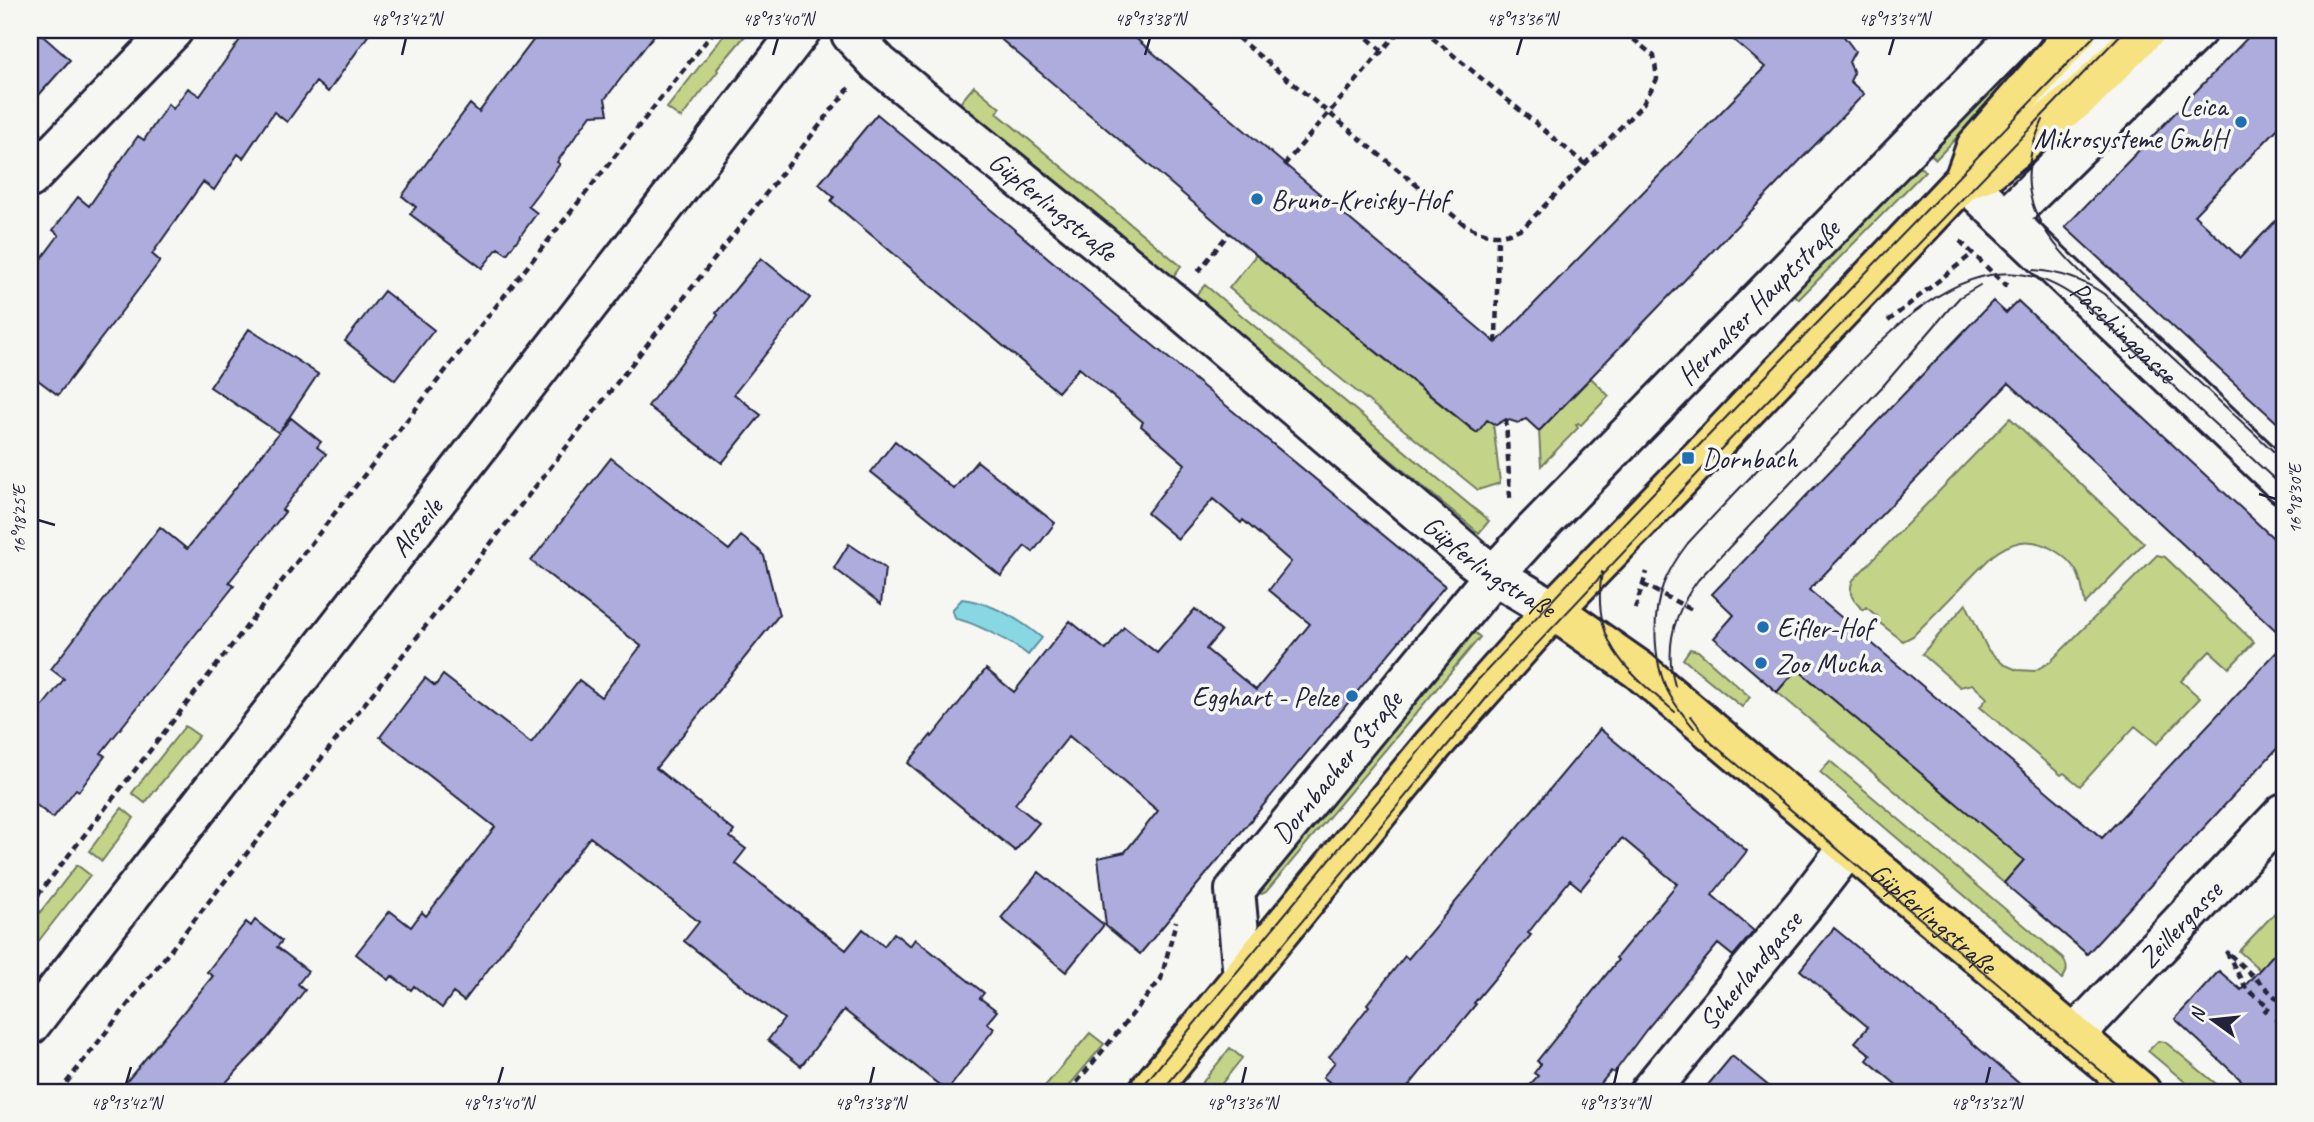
<svg xmlns="http://www.w3.org/2000/svg" width="2314" height="1122" viewBox="0 0 2314 1122" font-family="Caveat,sans-serif">
<style>
.green{fill:#c3d488;stroke:#727b62;stroke-width:2}
.water{fill:#88d8e3;stroke:#5f8fa0;stroke-width:2}
.building{fill:#adacdd;stroke:#22223b;stroke-width:2}
.lines{fill:none;stroke-linecap:round;stroke-linejoin:round}
.minor-casing{stroke:#22223b;stroke-width:44}
.major-casing{stroke:#22223b;stroke-width:44}
.path{stroke:#22223b;stroke-width:4.5;stroke-dasharray:7 5;stroke-linecap:butt}
.minor{stroke:#f6f6f2;stroke-width:38}
.major{stroke:#f6e281;stroke-width:38}
.tram{stroke:#22223b;stroke-width:2}
.ticks{fill:none;stroke:#22223b;stroke-width:2.5}
.poi-dot{fill:#1f6fb2;stroke:#f6f6f2;stroke-width:2.5}
.labels{text-anchor:middle;stroke-width:7;stroke-linejoin:round;paint-order:stroke}
.poi-label{font-size:28px;fill:#22223b;stroke:#f6f6f2;text-anchor:start}
.street-label{font-size:28px;fill:#22223b;stroke:#f6f6f2}
.neatline{fill:none;stroke:#22223b;stroke-width:2.5}
.ticks-label{font-size:18px;text-anchor:middle;fill:#22223b}
</style>
<rect width="100%" height="100%" fill="#f6f6f2"/>
<filter id="ink" filterUnits="userSpaceOnUse"><feTurbulence type="fractalNoise" baseFrequency=".0143" numOctaves="2"/><feDisplacementMap in="SourceGraphic" scale="14" xChannelSelector="R" yChannelSelector="G"/><feConvolveMatrix kernelMatrix="1 2 1 2 8 2 1 2 1" color-interpolation-filters="sRGB"/></filter>
<g filter="url(#ink)">
<!-- green -->
<path class="green" d="M728 30H750L717 69 718 71 681 118 667 108Z
M2039 30H2060L1936 159 1925 149Z
M974 86 1000 108 997 113 1181 266 1172 278 960 103Z
M1920 167 1925 171 1799 299 1790 291 1882 194Z
M1256 255 1476 433 1487 420 1493 423 1500 483 1478 490 1229 288Z
M1205 285 1489 521 1479 533 1194 297Z
M1591 378 1609 396 1581 425 1578 423 1576 425 1578 428 1541 466 1539 431Z
M2010 418 2144 543 2085 604C2083 593 2082 582 2077 572 2067 555 2042 539 2021 542 2010 544 2001 549 1992 556L1913 636 1903 641 1876 620 1878 617 1866 607 1863 610C1853 600 1847 594 1853 580Z
M2157 555 2165 557 2254 642 2229 668 2210 651 2181 681 2200 698 2157 744 2135 726 2080 786 2064 773 2061 775 1980 707 1987 698 1972 684 1960 687 1922 654 1966 604 1988 650 2003 664 2017 670 2034 671 2050 662Z
M1467 626 1480 637 1266 892 1262 894 1257 892Z
M1690 649 1698 651 1750 697 1742 707 1683 659Z
M1797 669 2024 860 2004 883 1777 692Z
M185 726 199 736 145 803 132 793Z
M1830 761 2063 958C2068 966 2068 972 2062 979L1820 772Z
M122 808 134 818 102 861 89 851Z
M77 865 90 875 37 943 30 938V925Z
M2284 903V943L2260 970 2239 951Z
M1090 1033 1104 1044 1064 1092H1040Z
M2158 1041 2165 1042 2226 1092H2197L2148 1051Z
M1230 1048 1242 1058 1215 1092H1195Z"/>
<!-- water -->
<path class="water" d="M962 599C992 603 1018 618 1042 638L1028 655C1015 644 972 621 956 619L952 610Z"/>
<!-- building -->
<path class="building" d="M30 30H36L70 60 30 105Z
M247 30H372L328 92 316 82 287 122 274 112 243 158 238 154 214 190 203 182 152 254 160 261 58 395 30 374V274L59 235 53 230 78 197 89 206 138 136 144 140 168 104 173 109 188 88 200 96Z
M541 30H658L605 99 608 114 591 115 557 162 560 164 528 206 537 213 507 254 498 248 482 268 410 214 416 207 402 196 470 104 479 112Z
M990 30H1126L1496 343 1765 67 1722 30H1839L1855 51 1849 62 1854 73 1850 81 1864 94 1539 431 1526 419 1518 423 1506 419 1496 425 1487 420 1477 433 1229 233Z
M2255 30H2284V122L2194 215 2240 258 2284 212V429L2065 227Z
M877 114 1109 309 1445 586 1140 954 1106 926 1098 858 1125 852 1158 811 1069 736 1015 804 1039 823 1015 851 908 763 931 735 932 737 986 669 1014 692 1070 621 1106 650 1124 627 1157 653 1195 609 1221 631 1206 649 1256 690 1310 624 1269 590 1291 562 1243 520 1241 523 1213 499 1178 539 1147 513 1185 464 1141 426 1143 422 1079 368 1058 392 831 201 834 197 819 184Z
M761 258 810 298 734 394 761 415 722 463 648 406 718 315 716 313Z
M384 291 434 330 395 380 345 341Z
M1993 301 2006 313 2018 301 2284 548V638L2009 383 1809 590 2102 838 2284 644V741L2087 954 2004 883 2024 860 1797 669 1777 692 1714 638 1734 615 1712 594Z
M249 329 318 374 280 431 291 418 321 442 317 447 326 454 282 510 285 512 229 582 234 586 101 753 105 756 79 791 76 789 53 818 30 800V722L64 679 51 669 160 527 187 549 279 433 210 387Z
M895 441 954 489 977 461 1055 523 1033 552 1025 546 1001 576 871 472Z
M611 458 729 550 741 536 759 550 764 556 779 615 656 768 734 831 730 837 746 849 735 863 846 950 863 929 884 946 894 933 910 946 915 939 984 993 980 998 997 1011 987 1023 994 1029 947 1091 844 1010 801 1066 768 1040 784 1019 684 941 699 922 590 837 464 1001 453 993 442 1008 414 986 411 990 392 976 389 980 356 954 390 911 411 927 422 912 426 916 495 827 380 737 425 678 435 686 443 675 531 743 579 680 601 697 641 646 531 561Z
M849 544 885 568 881 604 834 568Z
M1600 729 1747 851 1712 895 1754 931 1733 956 1718 944 1646 1030 1614 1073 1611 1071 1594 1092H1523L1538 1076 1534 1073 1541 1064 1537 1061 1618 960 1616 958 1677 884 1622 838 1581 889 1570 880 1528 933 1531 935 1474 1003 1476 1004 1404 1092H1342L1323 1077 1335 1062 1329 1057 1369 1006 1367 1004 1405 956 1408 959Z
M1039 872 1104 925 1066 972 1001 918Z
M255 920 282 941 277 947 308 971 298 984 305 990 267 1039 217 1092H118L213 976 207 972 246 922 251 926Z
M1834 928 1903 985 1904 984 2029 1092H1905L1867 1060 1871 1055 1855 1042 1868 1027 1800 970Z
M2284 943V1092H2254L2175 1019 2219 971 2241 990Z
M1732 1056 1776 1092H1702Z"/>
<g class="lines">
<!-- minor casing -->
<g class="minor-casing">
<g id="minor">
<path id="s1" d="M850 30 851 34 879 64 1173 303 1473 559 1494 575 1553 610"/>
<path id="s2" d="M2109 30 1964 180 2284 484"/>
<path d="M30 178 173 30"/>
<path d="M2005 219 2197 30"/>
<path id="s3" d="M1243 977 1235 890 1494 575 1534 531 2023 30"/>
<path id="s4" d="M30 1025 801 30"/>
<path id="s5" d="M2074 1036 2284 813"/>
<path id="s6" d="M1649 1092 1810 897 1849 846"/>
</g>
</g>
<!-- major casing -->
<g class="major-casing">
<g id="major">
<path d="M1964 180 1988 171 2083 94 2146 30"/>
<path id="s7" d="M1553 610 1639 670 2141 1092"/>
<path d="M1148 1092 1433 745 1553 610 1702 456 1964 180 1976 147 2078 30"/>
</g>
</g>
<!-- path -->
<path class="path" d="M1228 30 1465 225C1490 237 1499 239 1524 227L1643 104 1657 79 1654 56 1622 30
M1359 30 1382 51
M1423 30 1586 165
M1284 165 1400 30
M1960 241 2005 285 2010 279
M1198 272 1229 233
M1888 321 1972 254
M1496 343 1498 237
M1506 419 1510 498
M1642 584 1694 611
M1635 609 1647 572
M30 905 474 334 715 30
M2264 1012 2269 1007 2245 987 2226 951 2284 1005
M2275 1022 2284 1013
M59 1092 849 88
M1069 1092 1161 979 1176 921"/>
<!-- minor -->
<use href="#minor" class="minor"/>
<!-- major -->
<use href="#major" class="major"/>
<!-- tram -->
<path class="tram" d="M2043 120C2009 191 2038 232 2089 280
M2033 270C2060 272 2082 279 2104 294L2284 461
M1602 572C1590 643 1627 671 1675 712
M1675 686C1664 647 1674 612 1698 580L1883 386 1949 309 1960 297 1980 285
M1691 716 1713 745
M1694 728C1686 718 1677 708 1671 697 1653 667 1651 618 1663 585 1669 570 1678 556 1688 543 1727 501 1766 461 1805 420 1853 370 1920 287 1990 275 2027 268 2060 284 2088 307L2284 488
M1707 739 2126 1092
M1138 1092 1476 682 1630 517 2100 30
M1161 1092 1489 695 1720 450 2125 30"/>
</g>
</g>
<!-- ticks -->
<path class="ticks" d="M402 55 406 38M773 55 778 38M1145 55 1150 38M1517 55 1522 38M1889 55 1894 38M2259 494 2276 499M38 520 55 525M126 1084 131 1067M498 1084 503 1067M870 1084 874 1067M1242 1084 1246 1067M1614 1084 1618 1067M1986 1084 1990 1067"/>
<!-- markers -->
<g class="poi-dot">
<circle cx="2241" cy="122" r="7"/>
<circle cx="1257" cy="199" r="7"/>
<rect x="1681" y="451" width="14" height="14" rx="3.5"/>
<circle cx="1763" cy="627" r="7"/>
<circle cx="1761" cy="663" r="7"/>
<circle cx="1352" cy="696" r="7"/>
</g>
<g class="labels">
<!-- poi labels -->
<g class="poi-label">
<text x="2227" y="116" text-anchor="end">Leica<tspan x="2227" dy="32">Mikrosysteme GmbH</tspan></text>
<text x="1271" y="209">Bruno-Kreisky-Hof</text>
<text x="1702" y="468">Dornbach</text>
<text x="1777" y="637">Eifler-Hof</text>
<text x="1775" y="673">Zoo Mucha</text>
<text x="1338" y="706" text-anchor="end">Egghart - Pelze</text>
</g>
<!-- street labels -->
<g class="street-label">
<text dy="10" stroke="none"><textPath href="#s1" startOffset="270">Güpferlingstraße</textPath></text>
<text dy="10" stroke="none"><textPath href="#s3" startOffset="875">Hernalser Hauptstraße</textPath></text>
<text dy="10" stroke="none"><textPath href="#s2" startOffset="429">Paschinggasse</textPath></text>
<text dy="10" stroke="none"><textPath href="#s4" startOffset="630">Alszeile</textPath></text>
<text dy="10" stroke="none"><textPath href="#s1" startOffset="836">Güpferlingstraße</textPath></text>
<text dy="10" stroke="none"><textPath href="#s3" startOffset="247">Dornbacher Straße</textPath></text>
<text dy="10" stroke="none"><textPath href="#s7" startOffset="490">Güpferlingstraße</textPath></text>
<text dy="10" stroke="none"><textPath href="#s5" startOffset="154">Zeillergasse</textPath></text>
<text dy="10" stroke="none"><textPath href="#s6" startOffset="158">Scherlandgasse</textPath></text>
</g>
</g>
<!-- margin -->
<rect width="2314" height="1122" fill="none" stroke="#f6f6f2" stroke-width="77"/>
<!-- north arrow -->
<g transform="translate(2213 1020) rotate(285)" stroke="#f6f6f2" stroke-width="5" paint-order="stroke">
<path d="M0-5L12 26L0 18L-12 26Z" fill="#22223b"/>
<text y="-10" font-size="19" font-weight="bold" text-anchor="middle" fill="#22223b">N</text>
</g>
<rect x="38" y="38" width="2238" height="1046" class="neatline"/>
<g class="ticks-label">
<text x="406" y="25">48°13'42"N</text>
<text x="778" y="25">48°13'40"N</text>
<text x="1150" y="25">48°13'38"N</text>
<text x="1522" y="25">48°13'36"N</text>
<text x="1894" y="25">48°13'34"N</text>
<text transform="translate(2295 499) rotate(-90)" y="6">16°18'30"E</text>
<text transform="translate(19 520) rotate(-90)" y="6">16°18'25"E</text>
<text x="126" y="1109">48°13'42"N</text>
<text x="498" y="1109">48°13'40"N</text>
<text x="870" y="1109">48°13'38"N</text>
<text x="1242" y="1109">48°13'36"N</text>
<text x="1614" y="1109">48°13'34"N</text>
<text x="1986" y="1109">48°13'32"N</text>
</g>
</svg>
